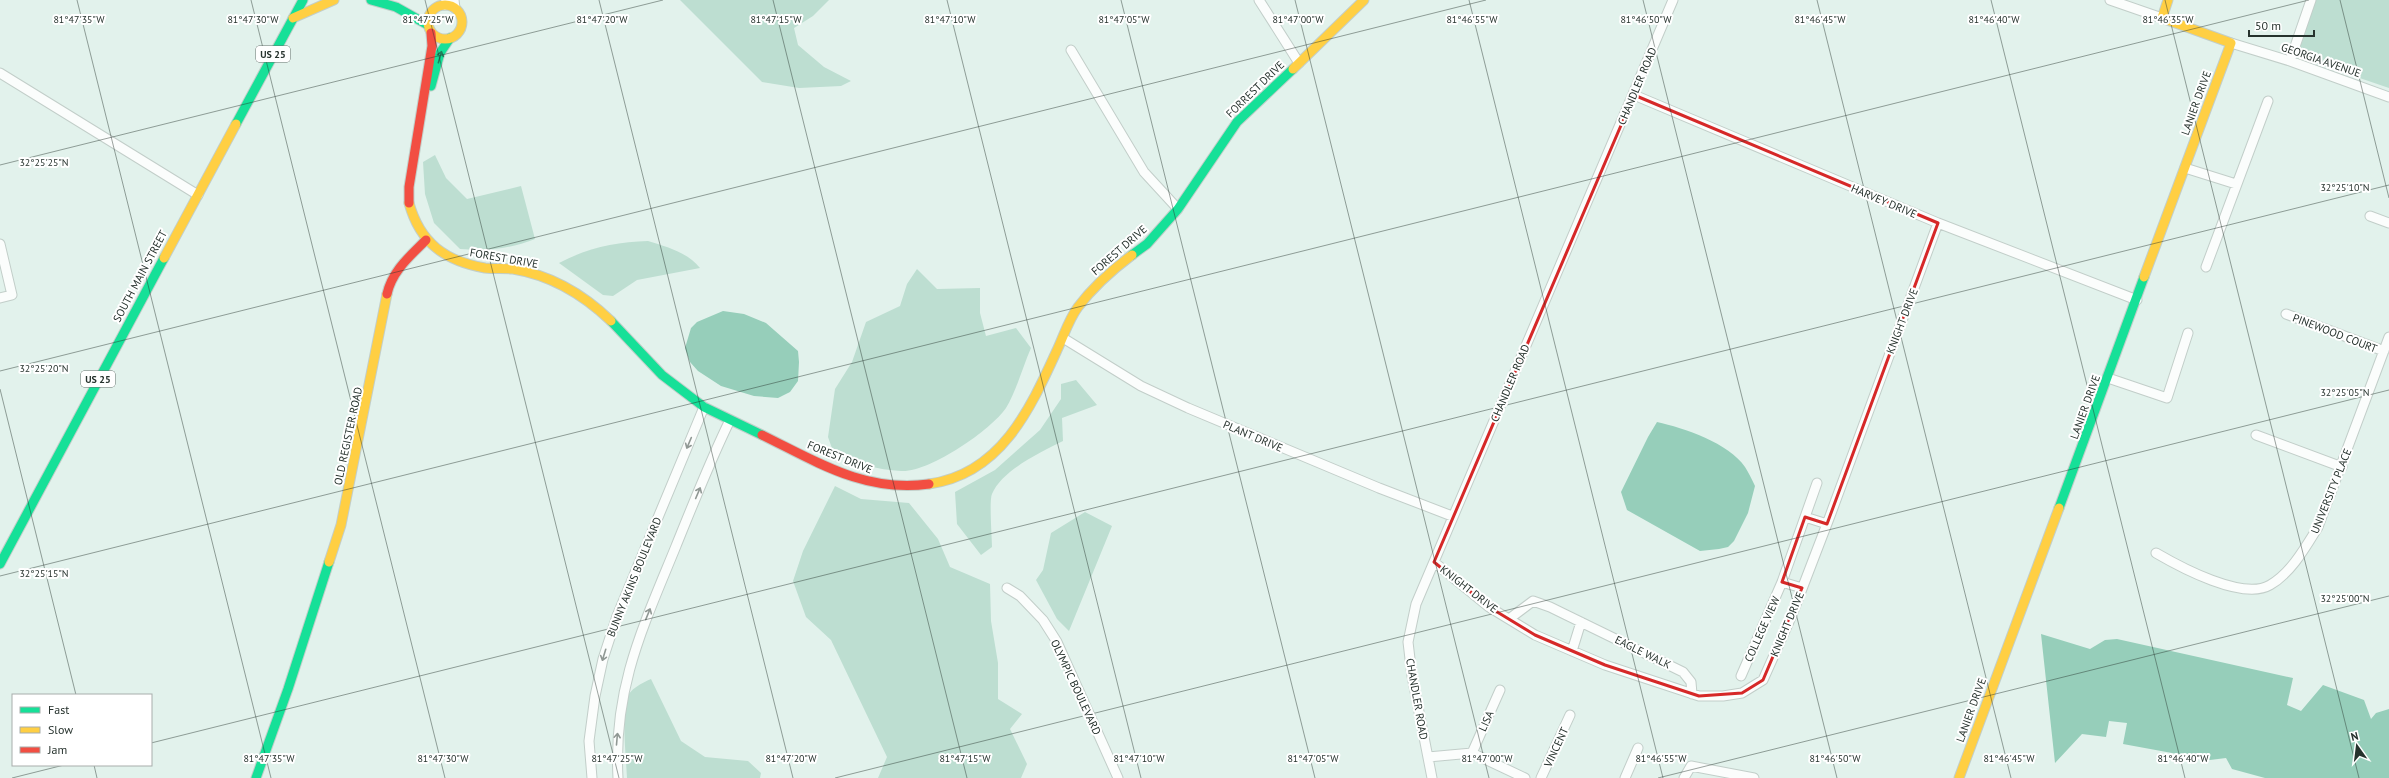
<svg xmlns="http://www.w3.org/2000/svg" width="2389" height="778" viewBox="0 0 2389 778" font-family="'PT Sans',sans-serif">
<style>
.green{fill:#bdded1}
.water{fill:#96ceba}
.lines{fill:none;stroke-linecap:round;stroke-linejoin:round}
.street-casing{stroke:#c2cec9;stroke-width:11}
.fast-casing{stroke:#c2cec9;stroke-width:11}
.slow-casing{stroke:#c2cec9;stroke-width:11}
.jam-casing{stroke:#c2cec9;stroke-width:11}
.street{stroke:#fbfdfc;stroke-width:9}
.fast{stroke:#16e098;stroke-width:9}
.slow{stroke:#ffcf43;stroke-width:9}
.jam{stroke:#f24e42;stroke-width:9}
.oneway{stroke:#1f805d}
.oneway2{stroke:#909894}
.marked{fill:none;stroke:#d62828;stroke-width:3;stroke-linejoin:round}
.ticks{fill:none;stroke:#26322d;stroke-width:1;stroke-opacity:0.45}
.labels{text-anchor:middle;stroke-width:4;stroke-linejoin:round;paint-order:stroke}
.shield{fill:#fff;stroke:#67706c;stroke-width:1}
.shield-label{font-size:10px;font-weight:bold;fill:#26322d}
.street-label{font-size:11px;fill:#26322d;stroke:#fff}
.ticks-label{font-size:10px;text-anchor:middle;fill:#26322d;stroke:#fff;stroke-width:4;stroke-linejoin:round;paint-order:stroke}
</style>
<rect width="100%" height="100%" fill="#e2f2ec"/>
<!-- green -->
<path class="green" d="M680 0H829L813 16 794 28 798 45 824 67 851 81 841 86 799 88 762 82Z
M2315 0H2389V88L2295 56Z
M435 155 446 178 467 199 521 186 535 239C510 249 487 251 460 249L434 223 425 194 423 162Z
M648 241C667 247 687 252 700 268L637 280 613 296 603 295 559 263C587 248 616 242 648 241Z
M917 269 937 289 980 288V313L986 336 1016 328 1031 348C1023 366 1016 392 1006 408 991 430 929 473 901 471 878 470 854 463 834 454L828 437 835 389 852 362 866 322 900 306 907 284Z
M1076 380 1097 405 1062 418 1063 441C1041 452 1002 470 992 494 989 501 992 537 992 547L981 555 957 524 955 492 995 470 1040 430 1061 399V384Z
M835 486 861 499 909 503 938 539 950 567 990 584 991 621 998 663V699L1022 714 1010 729 1027 764 1021 778H878L887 757 831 640 806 617 793 581 803 551Z
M1085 512 1112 526 1069 631 1057 619 1036 580 1043 570 1051 533Z
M651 679 681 741 705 757 748 761 761 773 760 778H627C626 758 622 719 626 700 629 689 642 683 651 679Z"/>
<!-- water -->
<path class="water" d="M723 311 744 314 766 323 798 351 799 362 798 381 790 392 778 398 754 396 721 386 698 371 690 362 685 348 691 328 697 322Z
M1657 422C1684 428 1729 443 1745 467 1749 473 1752 480 1755 486L1748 513 1734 541 1728 547 1719 549 1700 551 1627 510 1621 492 1648 437Z
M2041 634 2090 649 2105 640 2117 639 2293 678 2287 705 2301 711 2323 685 2364 700 2371 719 2376 713 2389 709V778H2265L2232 769 2226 758 2210 760 2123 744 2127 723 2109 721 2106 737 2082 734 2055 763Z"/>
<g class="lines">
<!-- street casing -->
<g class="street-casing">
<path id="street" d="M454 0 455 8
M1259 0 1299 63
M2110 0 2162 18
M445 5 446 0
M2231 43 2290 61 2389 97
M1071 50 1144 172 1178 209
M2290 61 2311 0
M0 73 198 195
M1634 95 1938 223 2137 300
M2185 168 2236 184
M2370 216 2389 223
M0 244 12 295 0 298
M2206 267 2268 101
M2286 314 2384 351
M1063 338 1141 386 1188 408 1379 488 1452 516
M2108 378 2167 398 2188 333
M2256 435 2342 467
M1805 517 1827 524
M2156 553C2180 567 2243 601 2270 585 2291 573 2305 548 2318 527L2389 337
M1434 562 1489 607 1535 635 1605 665 1699 696H1723L1742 693 1763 680 1792 615 1830 516 1938 223
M1782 582 1802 588
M1007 588 1020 596 1043 620 1057 642 1118 778
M1509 619 1533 601 1550 607 1683 672 1691 682 1692 694
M1572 651 1581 622
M1741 676 1782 582 1817 483
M1472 753 1500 690
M1428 757 1472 753 1525 778
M592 778 589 741 595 696 603 659 617 616 704 407
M618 778C613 688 643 627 676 546 693 504 710 461 730 420
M1432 778 1412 676 1408 642 1416 604 1673 0
M1541 778 1570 715
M1625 778 1638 748
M1684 778 1691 766 1754 778"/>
</g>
<!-- fast casing -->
<g class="fast-casing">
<path id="fast" d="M371 0 396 7 428 25
M431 86 440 53 450 38
M236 124 303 0
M1132 255 1147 244 1178 209 1237 122 1293 69
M611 321 662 375 704 407 762 435
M2059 508 2144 277
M0 564 164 258
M256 778 288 689 329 562"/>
</g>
<!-- slow casing -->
<g class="slow-casing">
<path id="slow" d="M428 22a17 17 0 1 1 34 0a17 17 0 1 1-34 0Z
M293 18 334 0
M1293 69 1364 0
M409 203C420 243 445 261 485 268 494 269 504 268 513 269 550 275 584 295 611 321
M164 258 236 124
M2144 277 2231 43 2162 18 2168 0
M929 484C1002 474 1031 407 1058 348 1064 335 1069 319 1078 307 1093 287 1112 270 1132 255
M329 562 341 525 387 294
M1959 778 2059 508"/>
</g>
<!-- jam casing -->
<g class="jam-casing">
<path id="jam" d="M409 203V187L432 46 431 33
M387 294C392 271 410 256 426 240
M762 435C817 462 865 493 929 484"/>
</g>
<!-- street -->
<use href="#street" class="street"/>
<!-- fast -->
<use href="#fast" class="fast"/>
<!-- slow -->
<use href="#slow" class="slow"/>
<!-- jam -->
<use href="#jam" class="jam"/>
</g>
<!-- one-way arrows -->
<defs><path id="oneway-shaft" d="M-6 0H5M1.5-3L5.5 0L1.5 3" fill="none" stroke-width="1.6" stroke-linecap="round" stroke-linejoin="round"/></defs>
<use class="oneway" href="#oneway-shaft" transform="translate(440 57) rotate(-74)"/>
<g class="oneway2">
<use href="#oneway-shaft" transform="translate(689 443) rotate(113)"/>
<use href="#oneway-shaft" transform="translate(698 493) rotate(-67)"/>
<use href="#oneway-shaft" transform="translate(648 614) rotate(-68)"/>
<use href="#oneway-shaft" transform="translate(604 655) rotate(107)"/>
<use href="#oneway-shaft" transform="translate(617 739) rotate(-85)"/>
</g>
<!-- marked area -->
<path class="marked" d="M1634 95 1938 223 1827 524 1805 517 1782 582 1802 588 1763 680 1742 693 1699 696 1605 665 1535 635 1489 607 1434 562Z"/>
<!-- ticks -->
<path class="ticks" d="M77 0 271 778M251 0 445 778M425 0 619 778M599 0 793 778M773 0 967 778M947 0 1141 778M1121 0 1315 778M1295 0 1489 778M1469 0 1663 778M1643 0 1837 778M1817 0 2011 778M1991 0 2185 778M2165 0 2359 778M2340 0 2389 198M0 165 663 0M0 371 1486 0M0 389 76 695M0 576 2309 0M151 743 2389 185M94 765 97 778M12 778 64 765M835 778 2389 390M1658 778 2389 596"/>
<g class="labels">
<!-- shield labels -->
<g class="shield">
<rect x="256" y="46" width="34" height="16" rx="3"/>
<rect x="81" y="371" width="34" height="16" rx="3"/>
</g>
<g class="shield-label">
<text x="273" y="58">US 25</text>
<text x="98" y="383">US 25</text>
</g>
<!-- street labels -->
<g class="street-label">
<text transform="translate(2321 60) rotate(19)" y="4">GEORGIA AVENUE</text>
<text transform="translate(1637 86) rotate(-67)" y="4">CHANDLER ROAD</text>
<text transform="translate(1255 89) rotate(-44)" y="4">FORREST DRIVE</text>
<text transform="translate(2196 103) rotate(-70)" y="4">LANIER DRIVE</text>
<text transform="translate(1884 201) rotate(23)" y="4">HARVEY DRIVE</text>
<text transform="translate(1119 250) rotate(-41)" y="4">FOREST DRIVE</text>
<text transform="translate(504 258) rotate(10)" y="4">FOREST DRIVE</text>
<text transform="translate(140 276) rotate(-62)" y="4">SOUTH MAIN STREET</text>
<text transform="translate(1902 321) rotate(-69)" y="4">KNIGHT DRIVE</text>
<text transform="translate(2335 333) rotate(21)" y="4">PINEWOOD COURT</text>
<text transform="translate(1510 383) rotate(-67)" y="4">CHANDLER ROAD</text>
<text transform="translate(2085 407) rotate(-70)" y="4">LANIER DRIVE</text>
<text transform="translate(348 436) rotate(-78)" y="4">OLD REGISTER ROAD</text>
<text transform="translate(1253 436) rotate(23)" y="4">PLANT DRIVE</text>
<text transform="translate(840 457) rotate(22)" y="4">FOREST DRIVE</text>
<text transform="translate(2331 491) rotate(-68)" y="4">UNIVERSITY PLACE</text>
<text transform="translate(634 577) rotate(-68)" y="4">BUNNY AKINS BOULEVARD</text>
<text transform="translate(1469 589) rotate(38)" y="4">KNIGHT DRIVE</text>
<text transform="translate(1787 624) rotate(-67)" y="4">KNIGHT DRIVE</text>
<text transform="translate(1762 629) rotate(-66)" y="4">COLLEGE VIEW</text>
<text transform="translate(1643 652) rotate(26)" y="4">EAGLE WALK</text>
<text transform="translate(1076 687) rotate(65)" y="4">OLYMPIC BOULEVARD</text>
<text transform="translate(1417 699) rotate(80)" y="4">CHANDLER ROAD</text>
<text transform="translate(1971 710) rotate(-70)" y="4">LANIER DRIVE</text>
<text transform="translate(1486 721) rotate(-66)" y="4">LISA</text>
<text transform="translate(1556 747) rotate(-65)" y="4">VINCENT</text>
</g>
</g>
<g class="ticks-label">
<text x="79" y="23">81°47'35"W</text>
<text x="253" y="23">81°47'30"W</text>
<text x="428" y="23">81°47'25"W</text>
<text x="950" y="23">81°47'10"W</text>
<text x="1472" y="23">81°46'55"W</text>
<text x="1994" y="23">81°46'40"W</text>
<text x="602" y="23">81°47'20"W</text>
<text x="776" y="23">81°47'15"W</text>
<text x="1124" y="23">81°47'05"W</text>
<text x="1298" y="23">81°47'00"W</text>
<text x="1646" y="23">81°46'50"W</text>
<text x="1820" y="23">81°46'45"W</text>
<text x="2168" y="23">81°46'35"W</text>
<text x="44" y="166">32°25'25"N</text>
<text x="2345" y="191">32°25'10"N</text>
<text x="44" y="372">32°25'20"N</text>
<text x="2345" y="396">32°25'05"N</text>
<text x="44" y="577">32°25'15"N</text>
<text x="2345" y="602">32°25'00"N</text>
<text x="269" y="762">81°47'35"W</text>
<text x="443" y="762">81°47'30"W</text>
<text x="617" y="762">81°47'25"W</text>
<text x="791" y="762">81°47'20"W</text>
<text x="965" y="762">81°47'15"W</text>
<text x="1139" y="762">81°47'10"W</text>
<text x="1313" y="762">81°47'05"W</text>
<text x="1487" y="762">81°47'00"W</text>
<text x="1661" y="762">81°46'55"W</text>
<text x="1835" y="762">81°46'50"W</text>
<text x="2009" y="762">81°46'45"W</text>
<text x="2183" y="762">81°46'40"W</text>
</g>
<!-- legend -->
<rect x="12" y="694" width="140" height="72" fill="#ffffff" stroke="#a8adab"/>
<rect x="20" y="707" width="20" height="6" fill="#16e098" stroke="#a8adab"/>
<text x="48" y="714" font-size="12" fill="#26322d">Fast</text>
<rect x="20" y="727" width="20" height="6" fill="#ffcf43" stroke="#a8adab"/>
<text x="48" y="734" font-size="12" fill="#26322d">Slow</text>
<rect x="20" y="747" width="20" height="6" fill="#f24e42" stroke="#a8adab"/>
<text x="48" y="754" font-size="12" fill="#26322d">Jam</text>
<!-- north arrow -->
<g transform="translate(2357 746) rotate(346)" stroke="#ffffff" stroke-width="3" paint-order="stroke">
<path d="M0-3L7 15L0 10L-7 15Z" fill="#26322d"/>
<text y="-6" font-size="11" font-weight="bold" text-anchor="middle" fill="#26322d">N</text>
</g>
<!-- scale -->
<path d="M2249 30v6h65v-6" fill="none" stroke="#26322d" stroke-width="2"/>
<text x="2255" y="30" font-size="12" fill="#26322d" stroke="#ffffff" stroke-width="3" paint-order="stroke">50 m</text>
</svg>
